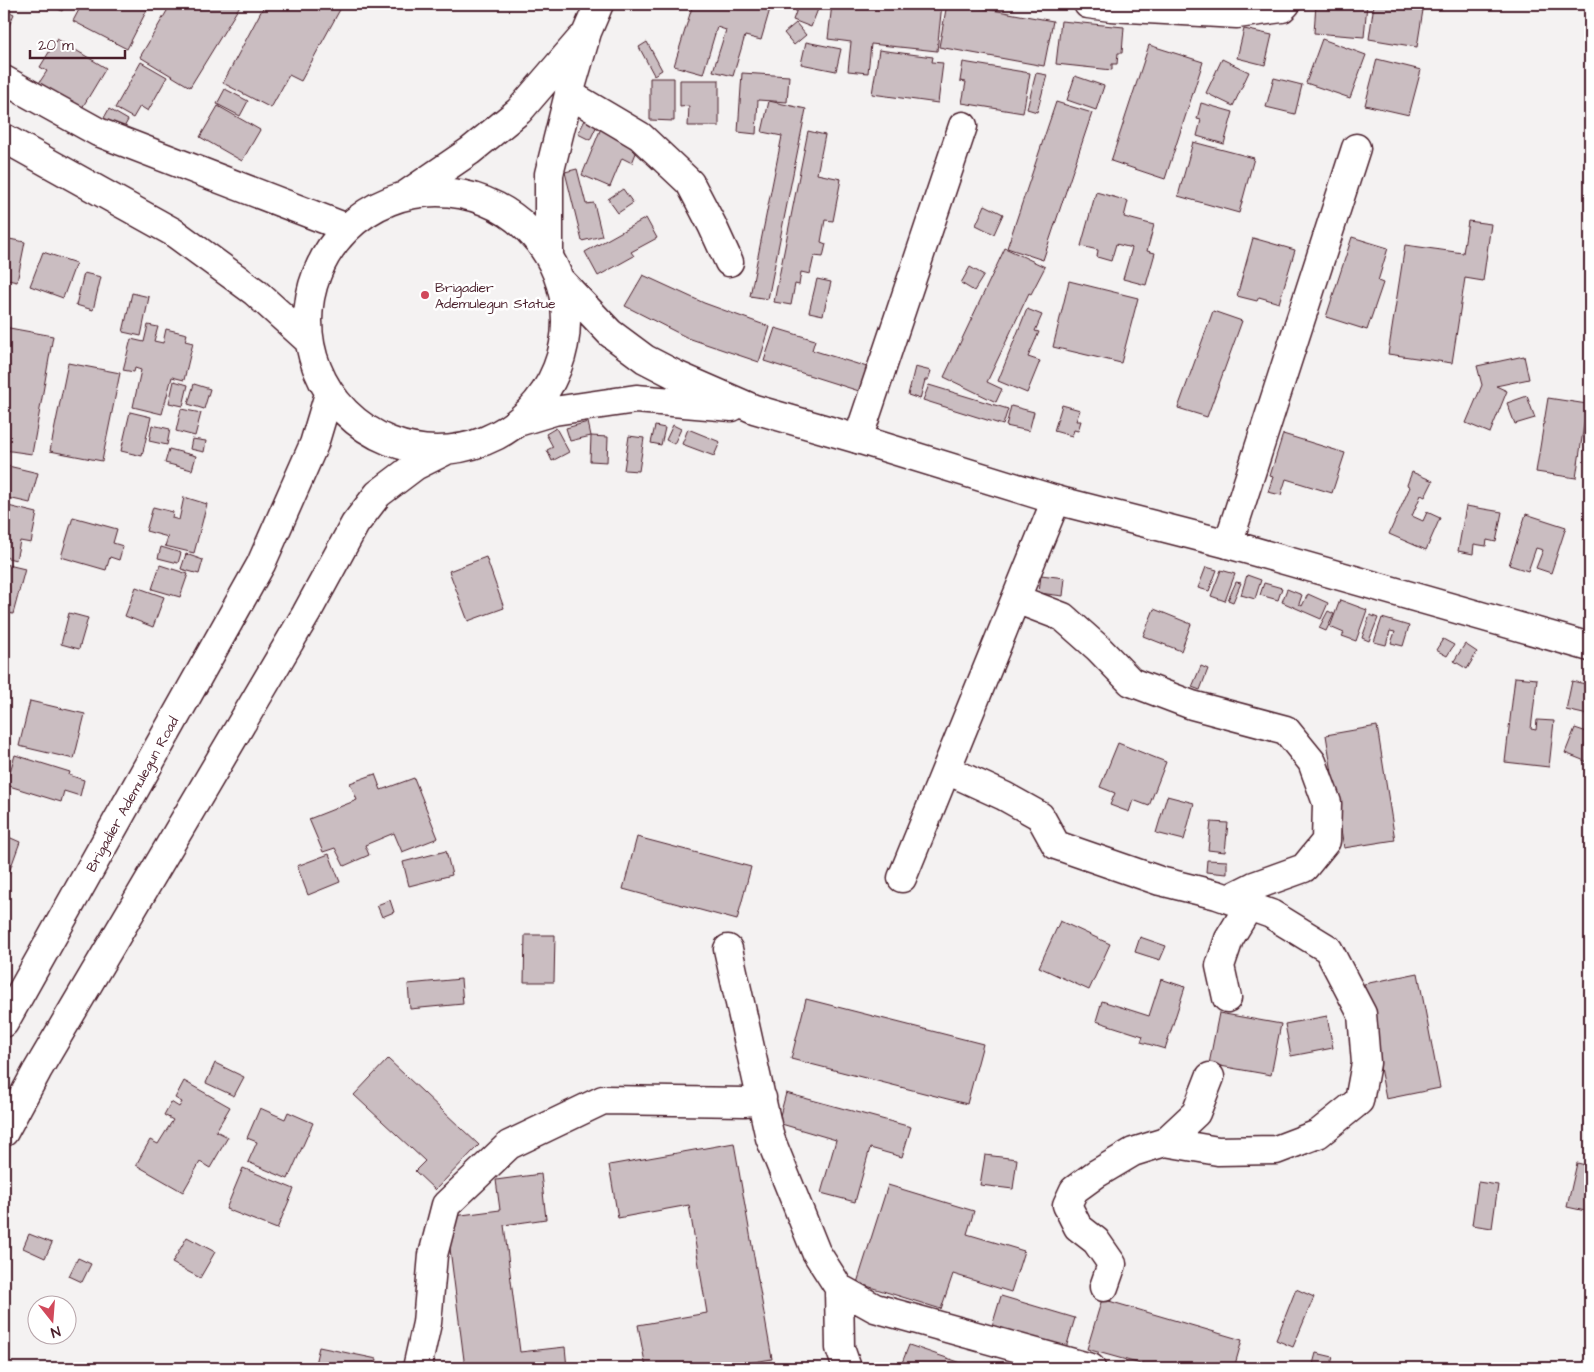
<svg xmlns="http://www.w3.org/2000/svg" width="1594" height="1372" viewBox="0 0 1594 1372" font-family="'Architects Daughter',sans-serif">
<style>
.building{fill:#cabdc1;stroke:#4a1f2b}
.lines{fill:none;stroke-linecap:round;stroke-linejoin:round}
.minor-casing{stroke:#4a1f2b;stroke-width:31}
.major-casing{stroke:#4a1f2b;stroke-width:31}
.minor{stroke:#fff;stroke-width:28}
.major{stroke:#fff;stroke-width:28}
.poi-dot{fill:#d1495b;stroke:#fff;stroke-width:2}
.labels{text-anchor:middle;stroke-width:5;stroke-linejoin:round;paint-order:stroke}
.poi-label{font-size:14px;fill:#4a1f2b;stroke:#fff;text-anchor:start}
.street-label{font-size:14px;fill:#4a1f2b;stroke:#fff}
</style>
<rect width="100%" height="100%" fill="#f4f2f2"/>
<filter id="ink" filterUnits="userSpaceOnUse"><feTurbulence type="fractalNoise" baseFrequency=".02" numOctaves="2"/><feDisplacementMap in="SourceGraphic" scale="10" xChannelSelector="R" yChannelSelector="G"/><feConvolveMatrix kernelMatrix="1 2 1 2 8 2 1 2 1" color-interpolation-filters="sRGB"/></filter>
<g filter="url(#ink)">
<!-- building -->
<path class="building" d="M49 4H66L62 11Z
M82 4H150L127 49 73 21Z
M171 4H241L190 87 140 57Z
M265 4H343L301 81 289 75 271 108 223 83Z
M693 4H751L770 9 761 40 745 36 733 76 713 71 726 30 717 27 703 74 674 66Z
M782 4H820L811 27 793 20 797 9Z
M832 4H942L937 51 871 44 868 73 848 71 851 42 828 39Z
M947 4H959L1053 21 1044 66 939 47Z
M1316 4H1367L1364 37 1314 33Z
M1374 4H1424L1417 47 1369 39Z
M4 9 14 14 4 37Z
M1061 21 1124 27 1122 53H1118L1117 64H1112V70L1056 64Z
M796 23 806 35 794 45 784 33Z
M1244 29 1272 35 1265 65 1237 58Z
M57 39 106 68 82 108 39 83 47 71 40 67Z
M1322 39 1366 55 1350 98 1306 83Z
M647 42 662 70 654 75 639 47Z
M806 42 841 49 836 71 801 64Z
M1149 45 1203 62 1165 179 1111 161Z
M879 50 933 57 932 62 943 63 938 103 872 94Z
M1222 59 1249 72 1233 106 1206 93Z
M1377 59 1421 70 1409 115 1365 105Z
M141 62 167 77 148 111 140 106 133 118 115 108Z
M963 62 1030 73 1023 113 962 103 966 82 960 81Z
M742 73 789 76 787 102 758 100 756 134 738 132Z
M1036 73 1047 75 1037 112 1027 109Z
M1075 76 1104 86 1096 110 1067 100Z
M650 78H674V121L650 120Z
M1274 78 1302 85 1295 114 1266 107Z
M680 80H719V126H688L689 106 680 107Z
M225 89 248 101 240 116 217 104Z
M769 101 806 109 768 299 750 296 782 136 762 132Z
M1056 102 1092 113 1043 260 1007 248Z
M1201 103 1233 112 1224 144 1197 136 1201 120 1197 119Z
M218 106 260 130 242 161 200 137Z
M109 109 128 120 119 137 100 125Z
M587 116 599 121 590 140 578 134Z
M601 128 640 143 632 163 622 158 610 187 582 175Z
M808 131 825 135 817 174 841 179 833 221 825 220 821 242 826 244 823 257 814 256 810 274 801 272 799 285 795 284 791 305 774 302Z
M1193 142 1254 158 1239 213 1178 196Z
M577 169 586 204 594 203 602 236 582 241 565 172Z
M623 189 633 203 618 213 608 199Z
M1096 192 1128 201 1124 217 1154 225 1147 251 1155 253 1146 285 1123 279 1132 248 1116 244 1111 261 1097 257 1098 250 1081 246Z
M985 205 1003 214 994 234 976 225Z
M646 218 657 238 631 252 634 256 598 276 585 252Z
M1468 221 1491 224 1483 281 1465 278 1452 363 1388 354 1405 245 1463 253Z
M1352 237 1388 248 1378 281 1383 283 1367 330 1326 317Z
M4 238 25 242 17 282 4 279Z
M1253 238 1295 250 1279 303 1259 297 1257 301 1237 296Z
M1005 248 1045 267 1031 294 1029 293 987 382 1002 389 996 402 944 377Z
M43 252 76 263 63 298 30 286Z
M970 267 984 275 974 291 961 283Z
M84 273 101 277 93 310 76 305Z
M643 275 704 303 770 327 759 362 688 338 625 306Z
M817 279 831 282 823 315 809 312Z
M1069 281 1138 298 1121 363 1053 347Z
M132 293 149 297 141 336 123 332Z
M1027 309 1042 315 1035 331 1039 332 1028 357 1040 361 1027 393 998 381Z
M1213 311 1242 321 1207 417 1178 408Z
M148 325 158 327 154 341 163 343 166 329 187 334 185 341 193 343 184 380 172 377 162 414 133 407 141 370 135 368 134 372 123 370 131 339 144 342Z
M4 327 53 336 32 454 4 450Z
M775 328 815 340 812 350 867 367 859 391 764 361Z
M1524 356 1529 379 1496 386 1507 391 1490 433 1466 423 1482 385 1477 366Z
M68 363 120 373 102 461 50 451Z
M915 367 931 371 928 380H925L920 399 908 395Z
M174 381 188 385 183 406 169 403Z
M194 384 210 389 204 409 188 404Z
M929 385 1008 409 1003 425 923 400Z
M1527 396 1535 418 1515 424 1507 403Z
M1548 398 1587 404 1576 478 1536 472Z
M1062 405 1080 410 1076 421H1081L1078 431 1074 430 1072 436 1054 431Z
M1011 406 1034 412 1029 431 1006 426Z
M181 409 201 413 195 436 176 431Z
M130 412 151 417 142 456 121 451Z
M588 422 591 436 570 441 566 428Z
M152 425 170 429 167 445 149 441Z
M673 425 681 429 674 444 666 440Z
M655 426 665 428 661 445 651 443Z
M556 428 569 452 552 461 547 450 553 447 546 434Z
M688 429 720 442 714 456 682 444Z
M1283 434 1345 453 1332 493 1286 479 1281 495 1268 492 1273 477 1270 476Z
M591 436 608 437 607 462 590 461Z
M629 436 644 438 639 471 624 470Z
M192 439 206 441 204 452 190 449Z
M169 449 196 456 192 470 165 463Z
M4 465 38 473 30 503 4 497Z
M1412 472 1433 481 1425 497 1421 495 1412 516 1423 521 1427 512 1440 518 1426 550 1389 534 1410 487 1407 485Z
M184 497 207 504 194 553 165 546 168 537 146 531 153 507 173 512 172 518 179 520Z
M4 505 37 513 31 543 20 541 16 560 4 557Z
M1466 506 1502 512 1496 542 1487 540 1486 546 1474 544 1473 554 1458 551Z
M1526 514 1566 527 1551 573 1536 568 1543 550 1536 548 1528 571 1509 565Z
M73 517 117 529 113 543 123 546 119 560 110 557 106 570 61 557Z
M161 547 181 553 178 563 158 558Z
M186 554 203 560 199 574 181 569Z
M486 557 504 608 468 621 449 571Z
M4 564 25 569 13 614 4 612Z
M160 565 188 574 180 597 152 589Z
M1206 567 1217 570 1209 591 1198 588Z
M1221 570 1235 574 1225 601 1211 596Z
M1041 575 1065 578 1063 596 1039 593Z
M1247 575 1261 580 1255 599 1241 595Z
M1236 582 1241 583 1233 602 1228 600Z
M1264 583 1282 588 1278 600 1260 595Z
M136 587 164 597 153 627 125 616Z
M1287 589 1302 595 1299 604 1302 606 1308 594 1328 603 1321 619 1282 602Z
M1340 600 1367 610 1356 641 1342 636 1344 633 1330 627Z
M1154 609 1191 624 1181 651 1143 636Z
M1328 611 1334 614 1326 631 1319 628Z
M69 613 88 618 79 649 61 644Z
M1370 615 1378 618 1369 641 1362 638Z
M1382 618 1409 626 1403 646 1391 643 1395 632 1390 631 1386 645 1374 642Z
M1443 639 1454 645 1447 656 1436 650Z
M1465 644 1477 652 1467 669 1454 661Z
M1201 666 1208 669 1200 690 1192 687Z
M1515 677 1537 679 1531 729 1536 730 1537 720 1554 721 1549 767 1505 762Z
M1572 681 1590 685V706L1588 715 1566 710Z
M30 701 85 714 74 759 19 746Z
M1377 726 1395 840 1344 848 1326 735Z
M1575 728 1590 733V763L1565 753Z
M1118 743 1166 762 1149 806 1133 800 1129 812 1110 805 1115 793 1100 787Z
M15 755 70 772 69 775 84 780 80 796 64 791 61 802 6 785Z
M375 774 381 790 414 778 438 838 402 852 394 833 365 845 369 855 344 866 335 848 323 852 309 819 357 800 350 783Z
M1167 796 1194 803 1184 840 1156 833Z
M1211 822 1228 823 1225 852 1208 850Z
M4 835 20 842 4 886Z
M637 837 751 867 737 920 623 889Z
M446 851 452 875 409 886 403 862Z
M329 854 340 882 308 895 297 866Z
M1207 860 1227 861V874L1206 872Z
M390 900 394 912 382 917 377 905Z
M1060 921 1110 944 1089 990 1039 967Z
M525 935H555L554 982H524Z
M1140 937 1166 946 1160 960 1135 952Z
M1418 973 1440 1088 1386 1099 1364 984Z
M461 979 463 1004 410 1009 408 984Z
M1161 979 1185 987 1165 1049 1141 1042 1143 1036 1096 1021 1102 1001 1149 1016Z
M806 999 983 1044 967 1104 791 1059Z
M1219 1013 1281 1024 1271 1075 1209 1064Z
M1327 1016 1333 1048 1291 1056 1285 1024Z
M388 1059 479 1145 435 1190 415 1171 425 1161 354 1095Z
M215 1063 244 1077 234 1096 206 1083Z
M184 1081 230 1107 216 1131 228 1137 210 1168 200 1162 183 1192 136 1165 150 1140 158 1144 173 1120 164 1115 171 1102 179 1107 182 1102 175 1098Z
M786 1093 911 1127 902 1157 870 1148 855 1202 821 1193 836 1140 778 1123Z
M260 1108 285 1119 288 1112 313 1123 288 1179 248 1162 257 1142 247 1138Z
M734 1143 772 1359 717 1368H646L638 1325 707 1313 689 1205 618 1218 609 1165Z
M985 1155 1017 1159 1013 1189 980 1185Z
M1577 1163 1590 1166V1212L1567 1207Z
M243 1168 294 1189 277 1229 226 1209Z
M541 1174 546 1219 504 1225 520 1352 565 1347 567 1368H465L446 1217 500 1210 496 1180Z
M1478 1182 1498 1185 1492 1228 1472 1225Z
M888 1185 974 1211 967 1234 1024 1251 1011 1292 953 1274 941 1309 857 1283Z
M29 1234 52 1243 45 1258 23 1248Z
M187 1237 215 1252 200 1278 172 1263Z
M78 1258 91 1264 82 1282 69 1276Z
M1296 1289 1314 1297 1293 1347 1276 1340Z
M1001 1296 1075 1318 1066 1348 992 1326Z
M1102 1299 1242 1340 1234 1368H1155L1087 1349Z
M909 1345 976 1368H900Z
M319 1347 377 1359 375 1368H314Z
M1316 1353 1333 1357 1330 1368H1312Z"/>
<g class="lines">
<!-- minor casing -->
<g class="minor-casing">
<path id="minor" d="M1088 4 1111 7 1237 14 1282 8 1286 4
M569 94 640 136 690 183 712 225 729 262
M858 439 963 126
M1228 544 1356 148
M1016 599 1063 617 1098 648 1131 682 1192 705 1286 730 1312 762 1327 803 1326 841 1304 868 1254 886 1228 899
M947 770 1004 796 1040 816 1056 845 1160 881 1217 895 1271 914 1328 949 1362 1014 1366 1063 1359 1101 1318 1134 1276 1150 1218 1151 1165 1142 1133 1152 1096 1174 1074 1190 1067 1205 1078 1227 1096 1241 1112 1264 1104 1287
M902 878 1056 500
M728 949 770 1138 816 1252 839 1288 875 1308 1091 1368
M1227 998 1220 966 1229 939 1249 906
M1165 1142 1196 1113 1210 1077
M839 1288 840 1348 847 1368
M417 1368 427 1323 433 1255 446 1205 509 1145 603 1100 746 1102 762 1098"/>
</g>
<!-- major casing -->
<g class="major-casing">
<path id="major" d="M4 80 98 132 347 228
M4 138 173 232 255 292 307 339
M308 321a129 129 0 1 1 258 0a129 129 0 1 1-258 0Z
M407 194 470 151 519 111 581 39
M549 255V174L569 94 587 32 599 4
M560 280 610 333 645 359 676 375 754 409 858 439 1056 500 1228 544 1590 647
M521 421 554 411 636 399 732 407
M4 1023 261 564 314 444 329 394
M4 1132 37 1071 306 614 355 524 378 494 415 466 445 451"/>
</g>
<!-- minor -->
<use href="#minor" class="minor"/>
<!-- major -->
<use href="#major" class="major"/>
</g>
</g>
<!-- markers -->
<circle class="poi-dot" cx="425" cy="295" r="5"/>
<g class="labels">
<!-- poi labels -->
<g class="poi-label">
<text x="435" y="292">Brigadier<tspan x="435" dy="16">Ademulegun Statue</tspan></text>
</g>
<!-- street labels -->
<g class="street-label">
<text transform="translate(132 794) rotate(-61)" y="5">Brigadier Ademulegun Road</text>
</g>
</g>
<!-- margin -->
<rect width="1594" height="1372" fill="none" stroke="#fff" stroke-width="20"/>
<rect x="10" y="10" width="1574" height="1352" fill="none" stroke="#4a1f2b" stroke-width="2" filter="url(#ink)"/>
<!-- north arrow -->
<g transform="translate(52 1320) rotate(163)"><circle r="24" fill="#ffffff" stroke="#b7a5aa"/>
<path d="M0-4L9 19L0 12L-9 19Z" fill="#d1495b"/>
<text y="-8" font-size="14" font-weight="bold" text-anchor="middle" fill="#4a1f2b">N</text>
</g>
<!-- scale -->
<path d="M30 50v8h95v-8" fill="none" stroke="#4a1f2b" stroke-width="2.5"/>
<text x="38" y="50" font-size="15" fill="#4a1f2b" stroke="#ffffff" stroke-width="4" paint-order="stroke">20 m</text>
</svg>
